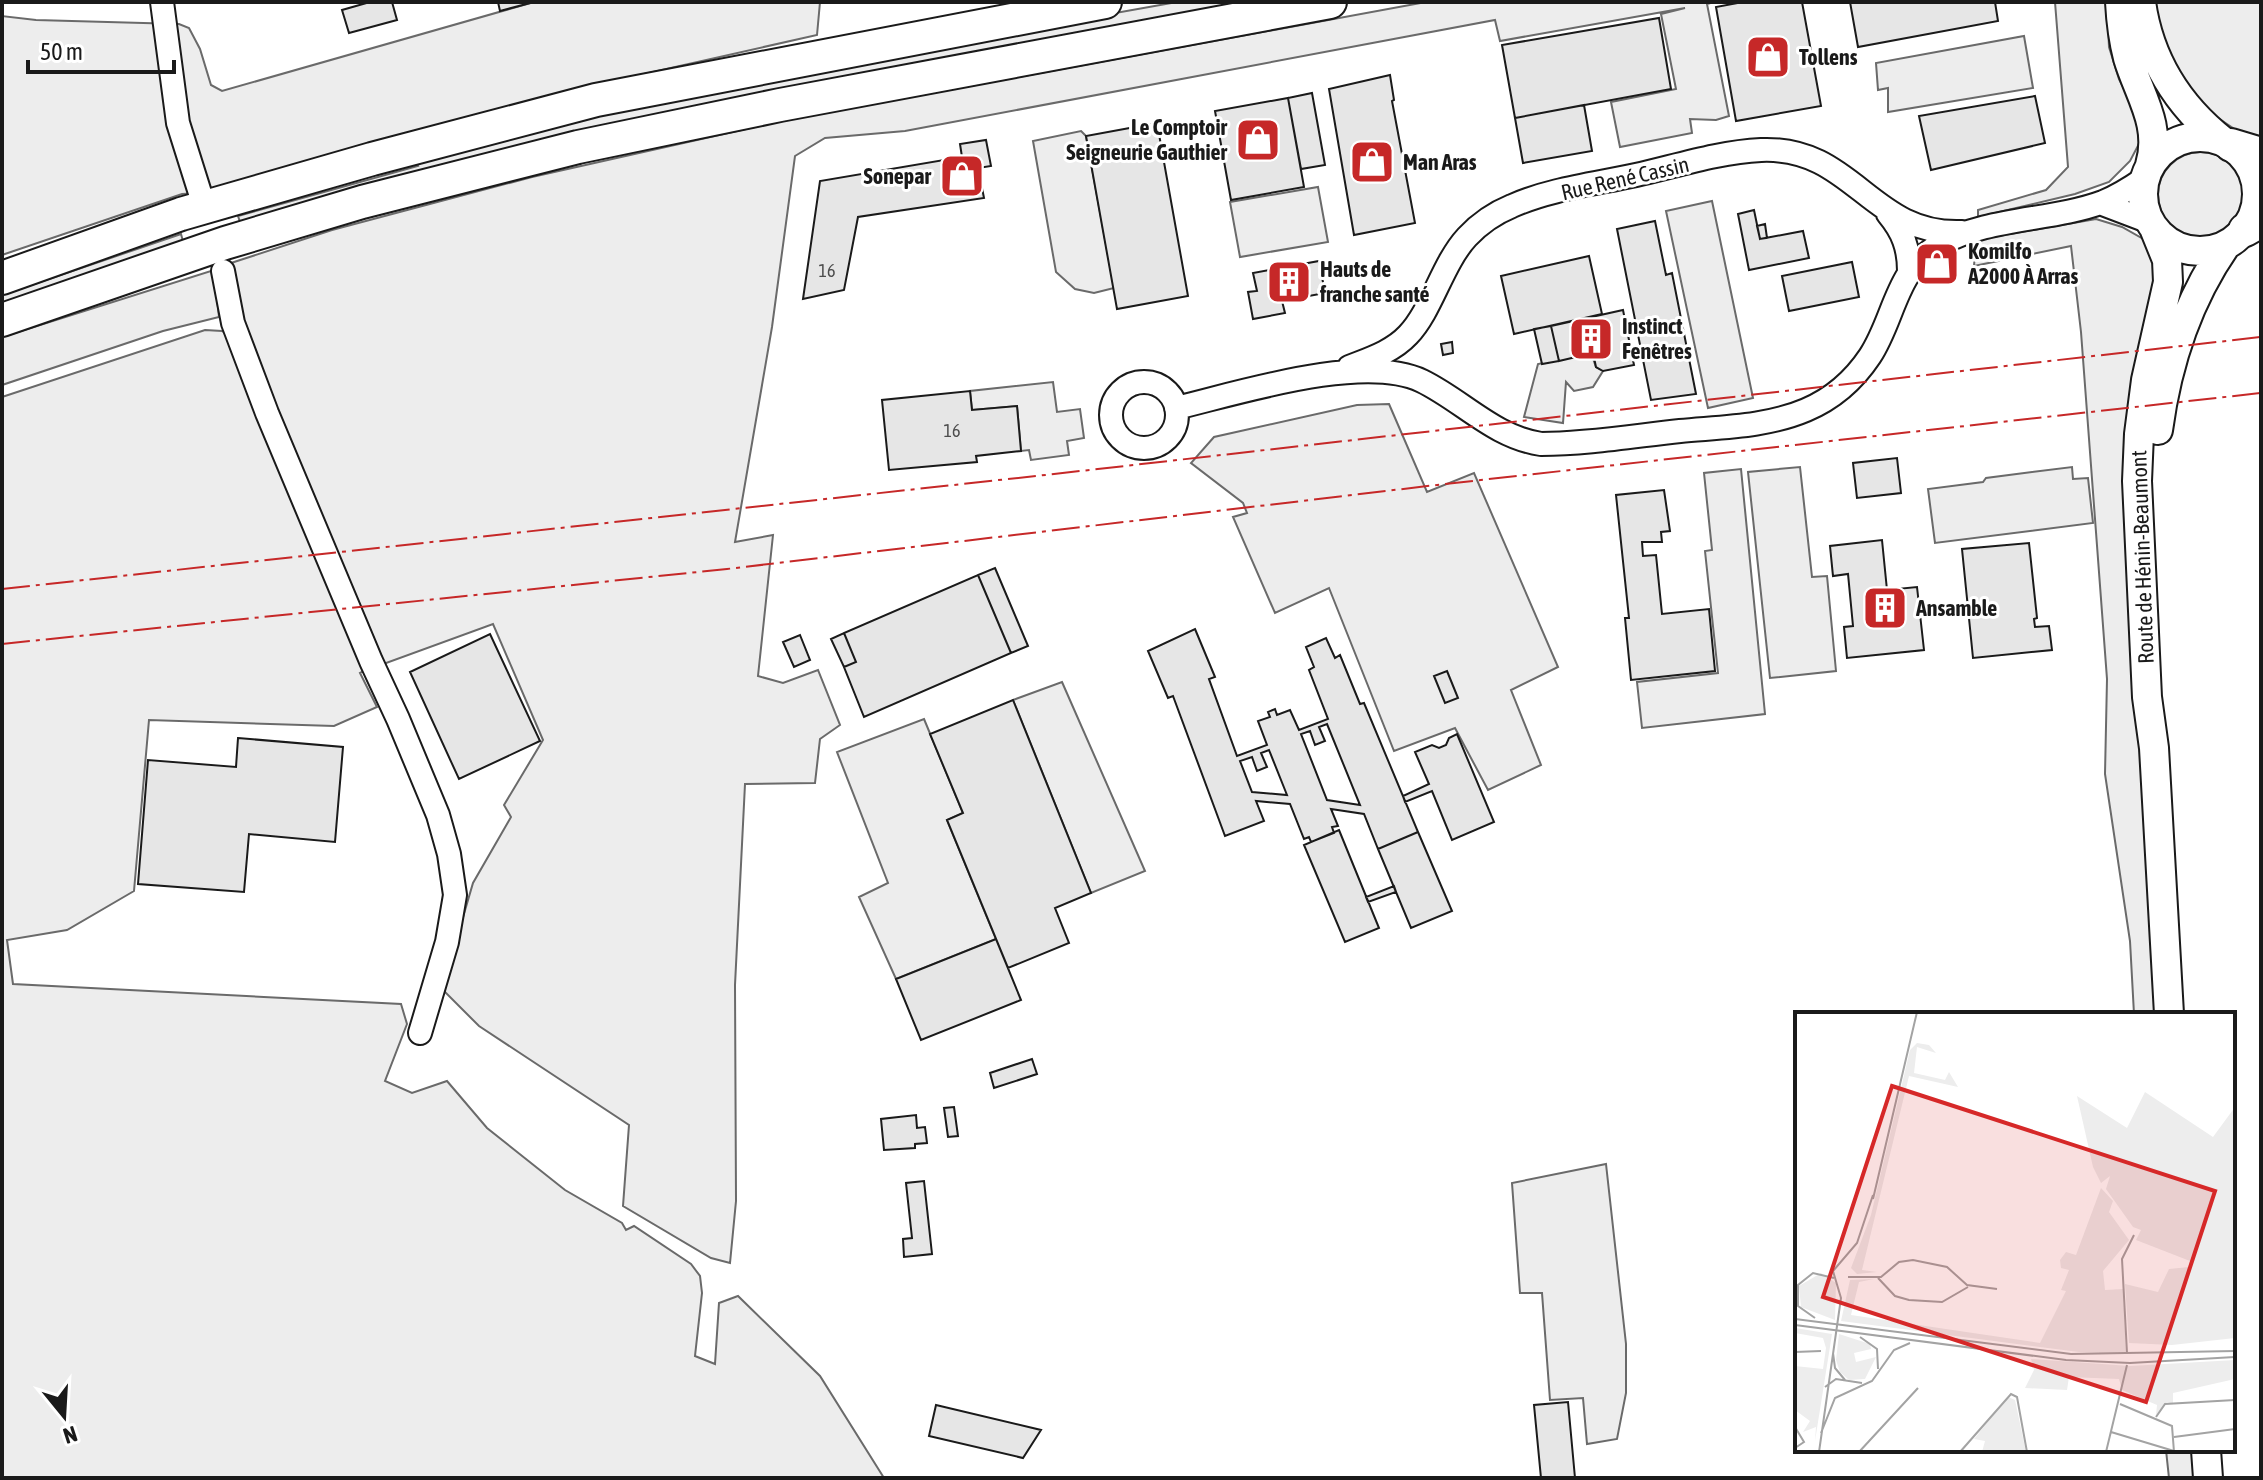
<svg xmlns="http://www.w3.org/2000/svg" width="2263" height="1480" viewBox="0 0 2263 1480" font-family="'Asap Condensed',sans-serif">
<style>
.built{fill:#ededed;stroke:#6a6a6a;stroke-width:2}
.building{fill:#e6e6e6;stroke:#1a1a1a;stroke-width:2;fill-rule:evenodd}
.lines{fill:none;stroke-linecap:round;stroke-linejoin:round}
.minor-casing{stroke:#1a1a1a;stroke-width:26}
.major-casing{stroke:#1a1a1a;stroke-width:32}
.highway-casing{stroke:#1a1a1a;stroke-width:36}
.minor{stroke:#fff;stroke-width:22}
.major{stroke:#fff;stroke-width:28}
.highway{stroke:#fff;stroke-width:32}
.power{stroke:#c62828;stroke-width:2;stroke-dasharray:28 6 4 6;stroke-linecap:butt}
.labels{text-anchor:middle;stroke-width:6;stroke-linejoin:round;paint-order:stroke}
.number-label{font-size:18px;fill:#4d4d4d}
.poi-label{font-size:22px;font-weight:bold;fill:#1a1a1a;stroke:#fff;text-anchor:start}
.street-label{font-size:22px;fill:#1a1a1a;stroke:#fff}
.inset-road{fill:none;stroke:#a3a3a3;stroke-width:2}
.view{fill:#d62828;fill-opacity:0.15;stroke:#d62828;stroke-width:4}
.inset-edge{fill:none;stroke:#1a1a1a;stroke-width:4}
</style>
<rect width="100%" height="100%" fill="#fff"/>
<!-- built -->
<path class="built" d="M534 2H820L817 35 564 92 200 193 182 194 2 255V16L36 20 179 24 189 28 200 49 211 85 222 91Z
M1177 2H1244L242 228 238 216 418 166 414 159 566 122 981 37Z
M1426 2H1714L1707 4 1729 116 1716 120 1690 119 1692 133 1620 147 1611 102 1676 89 1661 14 1685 8 1500 41 1495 20 905 131 825 138 795 156 772 327 735 542 773 535 758 676 783 683 818 670 840 725 820 739 815 783 745 784 735 985 736 1201 730 1263 711 1258 623 1206 629 1125 479 1026 442 989 473 883 511 817 504 805 543 740 493 624 378 666 238 312 231 263 332 230 532 177 795 118Z
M2055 2H2107L2109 47 2119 79 2137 115 2141 140 2130 161 2109 182 2075 194 1978 217V210L2046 190 2068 167Z
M2153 2H2261V140L2248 138 2212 114 2186 90 2171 63Z
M2024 36 2033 88 1888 112V88L1878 90 1876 63Z
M1081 131 1086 136 1114 288 1094 293 1075 289 1056 272 1033 141Z
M2158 195a43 43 0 1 1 86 0a43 43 0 1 1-86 0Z
M1318 187 1328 242 1240 257 1230 202Z
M1712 201 1753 398 1708 408 1666 211Z
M2096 219 2122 227 2145 240 2157 258 2131 616 2158 1014H2134L2130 941 2105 774 2107 679 2081 332 2071 246 1974 266 1976 240Z
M181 234 184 245 2 306V295Z
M214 270 219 317 163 331 2 385V337Z
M205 330 222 331 233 338 366 670 360 673 377 707 334 726 149 720 134 891 67 930 7 940 13 984 401 1004 407 1024 385 1081 412 1093 447 1081 487 1128 565 1190 622 1223 626 1230 634 1226 691 1264 700 1276 702 1293 695 1356 715 1364 719 1303 738 1296 820 1376 884 1478H2V397Z
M1591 353 1596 367 1603 371 1593 387 1574 391 1566 382 1563 423 1524 417 1538 364Z
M1053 382 1057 412 1080 409 1084 438 1067 441 1069 455 1031 460 1029 450 1021 451 1017 406 972 410 970 391Z
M1389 404 1427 492 1474 473 1558 667 1511 690 1541 765 1488 790 1455 728 1394 751 1329 588 1275 613 1233 517 1247 513 1243 503 1191 463 1214 437 1357 405Z
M1800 467 1812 577 1827 576 1836 671 1770 678 1748 472Z
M2072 467 2073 479 2088 478 2093 523 1935 543 1928 489 1983 482 1986 478Z
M1741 469 1765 714 1642 728 1637 682 1718 673 1705 551 1712 550 1704 473Z
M1062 682 1145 871 1091 893 1013 700Z
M924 719 963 813 947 820 996 939 896 979 859 897 888 883 837 752Z
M1606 1164 1626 1344V1393L1617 1439 1587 1444 1583 1398 1550 1400 1542 1293H1520L1512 1183Z
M2166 1450H2194L2197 1478H2169Z"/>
<!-- building -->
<path class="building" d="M370 2H392L397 20 349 33 342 10Z
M498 2H534L500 11Z
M1743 2H1802L1821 106 1736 121 1716 7Z
M1850 2H1995L1998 21 1858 47Z
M1659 18 1671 89 1515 118 1502 45Z
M1390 75 1394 100 1392 101 1415 223 1354 235 1329 89Z
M1312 93 1325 165 1301 169 1288 98Z
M2035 96 2045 143 1931 170 1919 116Z
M1288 98 1304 187 1231 200 1215 111Z
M1584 105 1592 151 1523 163 1515 118Z
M1157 123 1188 296 1117 309 1086 136Z
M986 140 991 166 978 168 984 198 858 217 844 290 803 299 820 181 962 157 960 144Z
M1754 210 1760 239 1803 231 1809 258 1749 270 1738 214Z
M1655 221 1666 275 1672 273 1696 394 1651 400 1617 229Z
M1765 224 1767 238 1760 239 1757 226Z
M1589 256 1602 314 1514 334 1501 276Z
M1319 261 1325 293 1282 301 1285 313 1253 319 1248 292 1257 291 1253 273Z
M1852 262 1859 297 1789 311 1782 276Z
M1623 310 1634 365 1603 371 1596 367 1593 353 1559 361 1551 326Z
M1551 326 1559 361 1542 364 1534 329Z
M1452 342 1453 353 1443 355 1441 344Z
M970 391 972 410 1017 406 1021 451 976 456 977 462 889 470 882 400Z
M1897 458 1901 493 1857 498 1853 463Z
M1664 490 1670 531 1661 532 1662 542H1642L1643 556 1656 555 1662 614 1709 609 1715 671 1631 680 1625 618H1629L1616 495Z
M1882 540 1887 590 1917 587 1924 650 1847 658 1844 627 1853 626 1848 574 1833 576 1830 546Z
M2029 543 2037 618 2034 619 2035 627 2049 626 2052 650 1973 658 1962 549Z
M995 568 1028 646 1011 653 978 575Z
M978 575 1011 653 864 717 844 667 856 662 844 633Z
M1195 629 1215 677 1209 679 1237 756 1267 745 1258 721 1270 717 1268 712 1275 709 1277 715 1290 710 1299 730 1328 719 1309 670 1314 667 1306 647 1326 638 1335 658 1340 655 1360 704 1364 703 1418 832 1378 849 1364 814 1331 809 1338 826 1332 827 1334 833 1311 842 1309 837 1304 839 1290 804 1256 801 1264 821 1225 836 1173 696 1168 698 1148 651ZM1327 724 1360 805 1327 800 1301 734 1310 731 1315 745 1325 741 1319 727ZM1269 750 1287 795 1252 792 1240 761 1252 757 1257 771 1267 767 1261 753Z
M844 633 856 662 844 667 831 639Z
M490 634 540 741 459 779 410 672Z
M800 635 810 660 794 667 783 642Z
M1447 671 1458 698 1445 703 1434 676Z
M1013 700 1091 893 1055 908 1069 943 1008 968 947 820 963 813 930 734Z
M1457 734 1494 822 1452 840 1432 791 1405 802 1403 796 1429 784 1415 752 1432 745 1439 748 1446 745 1449 738Z
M238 738 343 747 335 842 249 834 244 892 138 884 148 760 236 767Z
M1339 830 1379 928 1345 942 1304 845Z
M1418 832 1452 911 1411 928 1378 849Z
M1394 886 1396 892 1368 902 1366 897Z
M996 939 1021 1000 921 1040 896 979Z
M1032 1059 1037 1074 994 1088 990 1073Z
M954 1107 958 1136 948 1137 944 1108Z
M916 1115 917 1128 925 1127 927 1143 915 1144V1148L884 1150 881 1119Z
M924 1181 932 1254 904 1257 903 1239 912 1238 906 1183Z
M1568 1402 1575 1478H1541L1534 1405Z
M936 1405 1041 1430 1023 1458 929 1436Z"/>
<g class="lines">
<!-- minor casing -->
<g class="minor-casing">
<path id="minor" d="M162 2 178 123 200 193
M2100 203 2150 222
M1888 214C1903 232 1909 248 1909 271
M223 271 233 323 267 413 371 661 398 719 438 815 449 854 455 895 447 942 420 1033
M1349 367C1369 359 1392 352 1408 335 1432 310 1442 264 1467 237 1480 223 1495 213 1512 206 1550 189 1595 184 1636 175 1676 166 1719 152 1761 150 1854 146 1870 236 1962 232
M1111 415a33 33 0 1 1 66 0a33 33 0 1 1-66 0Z
M1176 408C1239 393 1363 353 1422 381 1463 401 1494 437 1541 444 1587 444 1634 436 1680 431 1722 427 1766 427 1806 410 1832 399 1854 380 1870 356 1895 318 1895 270 1939 245 1987 217 2052 221 2103 202 2118 196 2132 187 2145 178"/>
</g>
<!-- major casing -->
<g class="major-casing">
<path id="major" d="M2120 2C2121 21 2123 39 2128 58 2139 95 2162 125 2150 165
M2141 2C2149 59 2178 106 2224 142
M2143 194a57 57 0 1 1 114 0a57 57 0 1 1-114 0Z
M2154 228 2167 260 2168 282 2146 380 2139 434 2137 481 2147 697 2154 748 2169 1014
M2158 430C2167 363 2187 301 2226 245
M2206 1450 2208 1478"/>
</g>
<!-- highway casing -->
<g class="highway-casing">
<path id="highway" d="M2231 145 2261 154
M2245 230 2261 221
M2 278 181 214 372 159 596 100 1105 2
M2 320 225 243 362 202 578 147 780 105 1330 2"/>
</g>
<!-- minor -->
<use href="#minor" class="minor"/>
<!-- major -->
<use href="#major" class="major"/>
<!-- highway -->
<use href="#highway" class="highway"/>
<!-- power -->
<path class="power" d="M2 589 1054 474 2261 337
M2 644 727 569 1445 484 2261 393"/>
</g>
<!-- icons -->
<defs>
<g id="shop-square" transform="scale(2.3)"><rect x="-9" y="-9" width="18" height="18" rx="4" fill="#c62828" stroke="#fff"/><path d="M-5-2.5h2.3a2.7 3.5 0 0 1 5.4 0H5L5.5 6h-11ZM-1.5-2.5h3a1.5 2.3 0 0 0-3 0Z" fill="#fff"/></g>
<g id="building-square" transform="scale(2.3)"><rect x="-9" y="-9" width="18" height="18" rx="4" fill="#c62828" stroke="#fff"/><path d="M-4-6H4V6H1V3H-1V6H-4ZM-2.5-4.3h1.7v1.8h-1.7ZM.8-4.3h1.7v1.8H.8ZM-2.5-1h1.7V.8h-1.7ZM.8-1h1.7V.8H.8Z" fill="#fff"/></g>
</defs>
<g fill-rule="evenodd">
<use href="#shop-square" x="1768" y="57"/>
<use href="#shop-square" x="1258" y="140"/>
<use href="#shop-square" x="1372" y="162"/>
<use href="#shop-square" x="962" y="176"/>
<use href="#shop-square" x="1937" y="264"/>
<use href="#building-square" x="1289" y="282"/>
<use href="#building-square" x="1591" y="339"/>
<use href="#building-square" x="1885" y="608"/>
</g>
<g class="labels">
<!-- number labels -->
<g class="number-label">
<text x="827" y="277">16</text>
<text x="952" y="437">16</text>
</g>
<!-- poi labels -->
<g class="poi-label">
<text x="1799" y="65">Tollens</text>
<text x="1227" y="135" text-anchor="end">Le Comptoir<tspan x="1227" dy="25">Seigneurie Gauthier</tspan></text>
<text x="1403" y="170">Man Aras</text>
<text x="931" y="184" text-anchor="end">Sonepar</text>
<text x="1968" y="259">Komilfo<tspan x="1968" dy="25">A2000 À Arras</tspan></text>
<text x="1320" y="277">Hauts de<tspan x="1320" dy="25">franche santé</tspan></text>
<text x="1622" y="334">Instinct<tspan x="1622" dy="25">Fenêtres</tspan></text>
<text x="1916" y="616">Ansamble</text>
</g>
<!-- street labels -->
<g class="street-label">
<text transform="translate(1625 178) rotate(-13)" y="8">Rue René Cassin</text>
<text transform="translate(2142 557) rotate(-92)" y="8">Route de Hénin-Beaumont</text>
</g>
</g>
<!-- overview -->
<g transform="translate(1795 1012)">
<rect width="440" height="440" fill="#fff"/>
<path d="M122 31 134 33 141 41 122 35 119 61 150 68 154 60 163 75 114 64 67 258 82 260 62 262 56 256 76 203 115 38ZM350 80 418 125 440 95V326L377 333 334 331 330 272 363 280 374 257 394 255 395 249 341 228 346 218 338 215 311 177 315 164 306 171 298 155 282 84 332 116ZM306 176 318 189 314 200 334 228 308 259 310 278 328 277 331 342 284 340 46 309 55 268 79 267 64 270 56 303 245 331 271 279 266 278 274 258 266 256 265 248 271 240 281 243ZM26 261 41 271 40 308 6 295 4 274ZM0 316 37 322 20 429 21 415 8 420 15 409 0 398V354L28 357 31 336 28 326 0 321ZM44 322 75 332 76 337 59 341 61 350 81 345 70 367 54 368 45 360 41 348ZM236 347 335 354 440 348V367L378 381V392L372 390 361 403 362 393 327 378 324 367 274 365 272 378 230 376 239 358ZM213 385 220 388 231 440H187L190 429 179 427Z" fill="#ededed"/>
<path class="inset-road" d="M78 187 122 0M53 265H86L104 250 118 248 152 255 172 273 202 277M83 266 100 284 114 288 147 290 173 275M20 306 3 294V273L18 261 39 266M0 307 276 342 440 339M0 313 271 348 335 351 440 345M65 325 82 337 83 357M0 340 26 339M38 341 40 356 50 368M332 341 327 247 339 223M30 375 41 367 67 371M325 392 377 414 379 440M361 405 370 392 440 388M0 415 9 430 0 436M316 420 379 439M26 421 40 386 77 369 99 338 115 331M379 425 440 417M24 440 46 286 38 259 62 231 78 183M64 440 123 376M165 440 216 382 222 385 232 440M311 440 332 353"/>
<path class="view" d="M97 74 420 179 351 390 28 285Z"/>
<rect width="440" height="440" class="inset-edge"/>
</g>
<!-- border -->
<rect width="2263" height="1480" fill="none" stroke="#1a1a1a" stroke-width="8"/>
<!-- north arrow -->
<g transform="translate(64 1416) rotate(162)" stroke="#ffffff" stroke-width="6" paint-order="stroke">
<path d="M0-6L14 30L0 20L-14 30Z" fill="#1a1a1a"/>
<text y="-12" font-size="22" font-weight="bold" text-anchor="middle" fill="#1a1a1a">N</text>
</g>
<!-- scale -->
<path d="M28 60v12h146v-12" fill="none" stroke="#1a1a1a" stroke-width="4"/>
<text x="40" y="60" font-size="24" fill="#1a1a1a" stroke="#ffffff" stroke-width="6" paint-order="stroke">50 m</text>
</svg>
